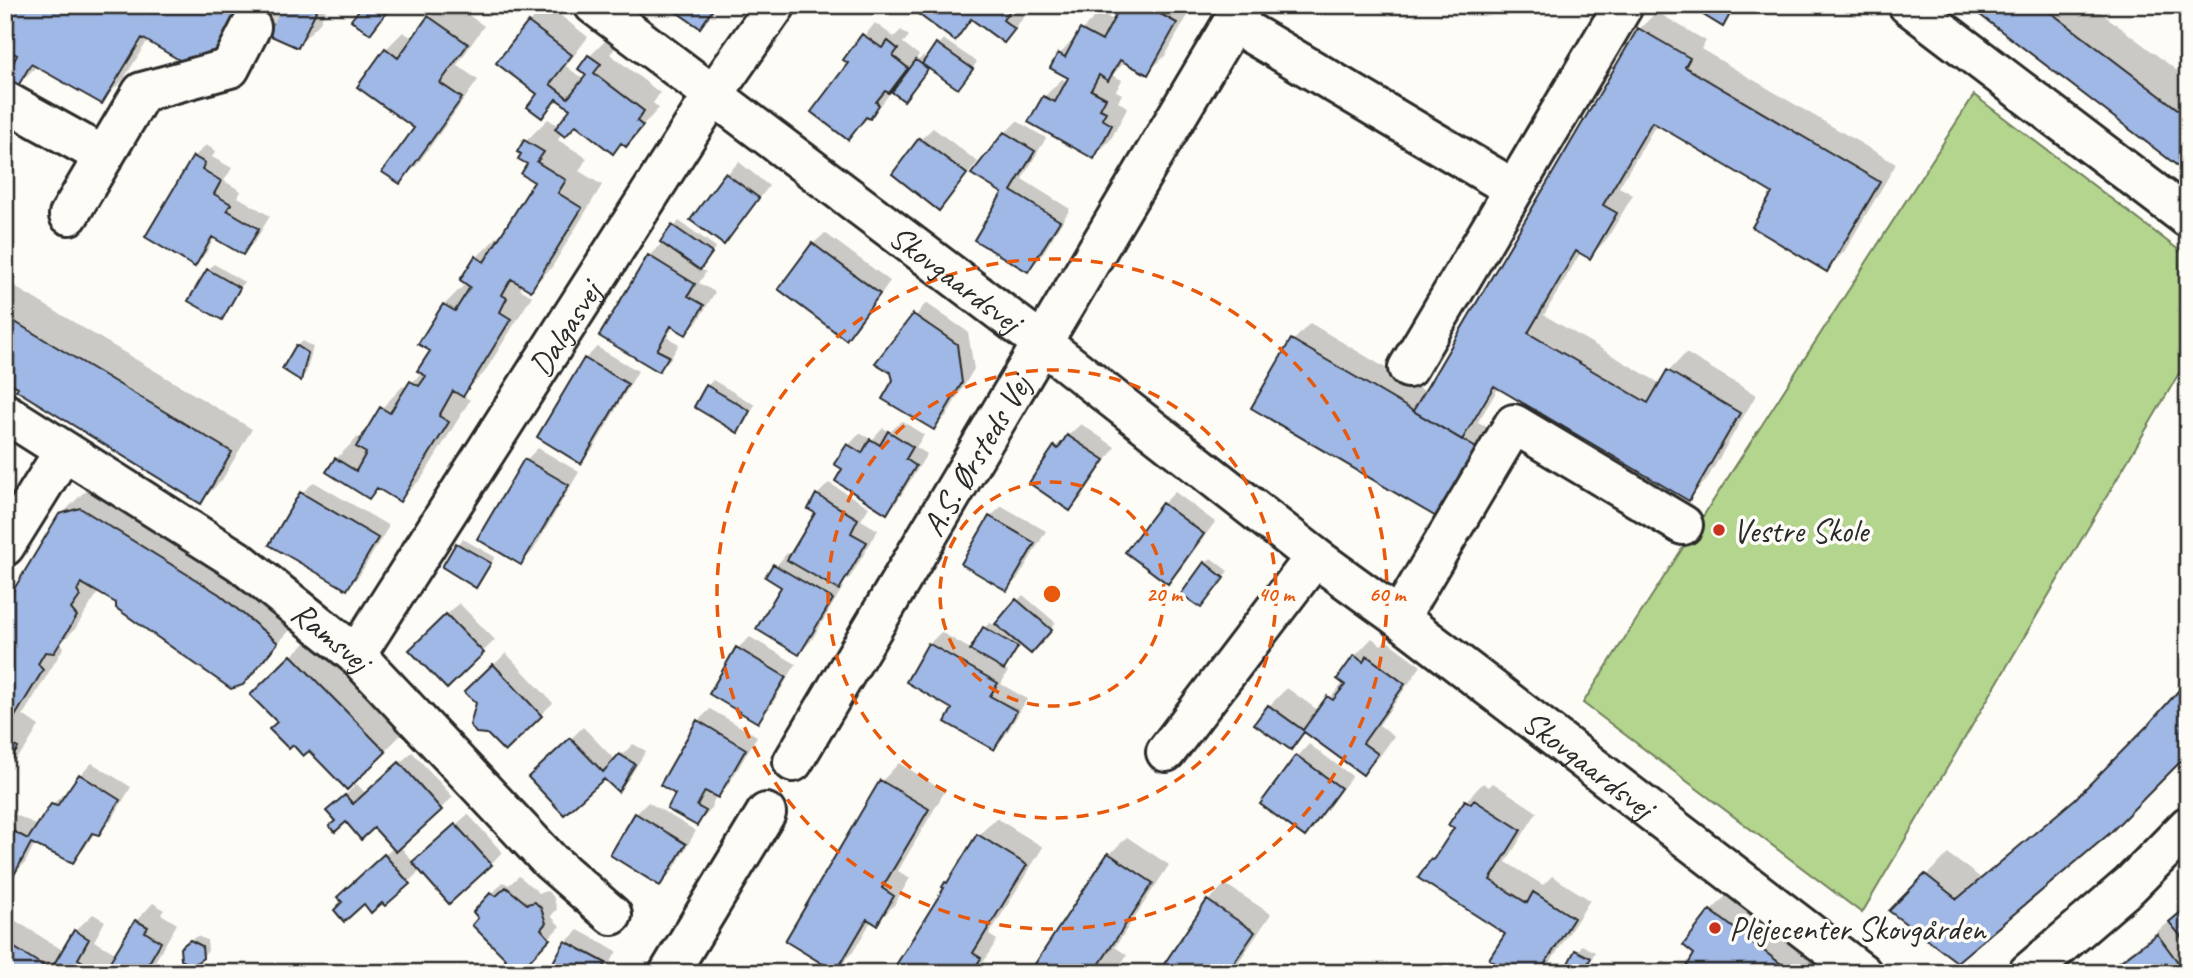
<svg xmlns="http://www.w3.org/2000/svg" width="2193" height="978" viewBox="0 0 2193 978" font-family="Caveat,sans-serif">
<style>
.pitch{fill:#b4d58e;stroke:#70805c;stroke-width:2}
.shadow{fill:#0003}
.building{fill:#a0b8e5;stroke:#2b2b2b;stroke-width:2}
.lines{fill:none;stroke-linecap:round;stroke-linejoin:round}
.minor-tunnel{stroke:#d3d2ce;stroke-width:38;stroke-dasharray:38 19;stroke-linecap:butt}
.minor-casing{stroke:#2b2b2b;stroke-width:44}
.minor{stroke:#fdfcf7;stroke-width:38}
.ring{fill:none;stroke:#e8590c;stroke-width:3.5;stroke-dasharray:12 9}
.poi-dot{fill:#c8321e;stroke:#fdfcf7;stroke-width:2.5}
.labels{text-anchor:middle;stroke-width:7;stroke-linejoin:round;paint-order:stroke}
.street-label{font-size:33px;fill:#2b2b2b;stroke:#fdfcf7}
.poi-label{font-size:33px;fill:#2b2b2b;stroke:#fdfcf7;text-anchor:start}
.centre{fill:#e8590c;stroke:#fdfcf7;stroke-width:3.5}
.ring-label{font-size:21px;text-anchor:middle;font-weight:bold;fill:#e8590c;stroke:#fdfcf7;stroke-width:7;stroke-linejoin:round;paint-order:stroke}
</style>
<rect width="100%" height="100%" fill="#fdfcf7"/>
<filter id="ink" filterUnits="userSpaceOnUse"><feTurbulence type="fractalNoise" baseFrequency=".0143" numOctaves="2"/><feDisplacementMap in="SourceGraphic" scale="14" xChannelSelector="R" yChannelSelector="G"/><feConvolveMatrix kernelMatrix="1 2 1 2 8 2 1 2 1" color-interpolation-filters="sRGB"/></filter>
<g filter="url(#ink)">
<!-- pitch -->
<path class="pitch" d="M1974 95 2188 257V358L1862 913 1583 703Z"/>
<!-- shadow -->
<path class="shadow" d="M5 5H328L319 24 297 46 242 23 148 40 123 80 101 102 37 66 18 84 19 55Z
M356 5H395L370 32 362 9Z
M441 5H455L484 26 457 65 478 80 417 165 400 182 416 127 386 49 403 32 414 39Z
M547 5 588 37 566 66 584 80 588 75 590 56 607 39 617 46 610 54 660 93 653 103 659 108 626 144 623 142 613 151 577 124 562 133 558 140 587 158 579 171 602 185 552 267 530 289 523 284 520 289 532 296 484 373 462 395 470 400 422 478 400 500 379 487 369 497 336 459 358 437 362 439 382 408 403 386 407 388 422 372 432 350 444 305 467 282 477 257 499 235 502 237 536 181 529 164 526 141 548 119 559 126 572 109 559 99 542 116 540 94 499 62 529 23Z
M669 5H718L700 26Z
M920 5H1015L1013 8 1025 16 1004 41 973 18 955 39Z
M1123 5 1193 6 1165 56 1147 73 1126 61 1112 75 1122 80 1116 91 1122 94 1118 102 1128 107 1111 139 1094 157 1031 121 1044 97 1062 79 1068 82 1070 78 1060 54 1099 12 1115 21Z
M1690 5H1741L1723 24Z
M1970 5H2091L2188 79V172Z
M1657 12 1706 41 1701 49 1896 164 1844 252 1827 269 1775 192 1657 123 1619 187 1633 195 1607 239 1590 257 1581 252 1544 315 1661 384 1669 371 1686 353 1756 395 1706 481 1688 499 1499 387 1478 422 1494 431 1455 498 1293 341 1310 323 1426 392 1639 29Z
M875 23 894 37 901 30 909 36 903 43 919 55 913 63 914 65 923 56 927 59 943 39 977 62 963 81 929 66 909 93 903 76 888 91 890 93 881 105 848 138 850 63 846 59Z
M1017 121 1046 138 1022 179 1070 209 1040 258 1028 270 1004 192 1005 133Z
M933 128 978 162 939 209 921 139Z
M206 145 216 151 212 157 232 168 224 181 241 191 238 197 270 216 255 241 243 253 215 237 206 253 195 264 194 157Z
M739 162 769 186 735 231 724 243 693 220 727 174Z
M679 221 716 247 700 268 706 272 699 283 715 292 698 321 686 332 674 326 667 337 679 344 671 358 659 370 602 335 649 256 663 242Z
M825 233 890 281 858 326 846 337 813 244Z
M214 264 244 282 221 317 208 270Z
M5 281 252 429 222 480 200 502 5 378Z
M926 303 968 332 974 369 946 416 934 428 895 380 892 372 878 363Z
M303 341 313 347 306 373 301 378 297 346Z
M597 347 638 371 593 449 581 461 585 359Z
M713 380 755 405 738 430 707 386Z
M902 421 924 435 916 447 927 454 898 500 886 512 844 468 849 445 860 433 872 440 883 428 890 432Z
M1081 424 1115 447 1082 497 1070 509 1031 482 1055 447Z
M538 448 579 472 533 551 521 563 479 538 526 460Z
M314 482 389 526 359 576 347 588 302 493Z
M829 483 869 507 861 520 878 530 851 576 841 586 843 587 811 641 799 653 783 586 767 577 787 553 791 556 817 512V495Z
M103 487 299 620 242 683 99 591 75 629 61 643 64 647 23 715 39 726 25 749 5 769V607L61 515 83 493Z
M1175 492 1215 522 1180 570 1168 581 1128 551 1163 504Z
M1002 506 1046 531 1019 577 1007 589 990 517Z
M463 539 495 557 476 585 458 544Z
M1211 558 1228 571 1206 600 1205 564Z
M1023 595 1056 623 1036 646 1021 643 1003 668 1008 671 1001 684 1027 699 1005 736 993 748 955 708 929 644 941 632 972 650 984 628 990 623 996 626Z
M459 603 495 640 447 687 411 650Z
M750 637 796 664 769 709 758 721 738 648Z
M1372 638 1381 645 1386 640 1421 666 1379 725 1394 736 1380 756 1363 773 1306 732 1290 748 1257 724 1269 706 1287 688 1319 711 1344 682 1355 656Z
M309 639 402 734 347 788 253 695Z
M506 653 553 703 505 749 478 702 466 692Z
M710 709 757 736 729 784 715 798 709 812 697 824 677 793 698 721Z
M583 727 616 761 633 744 646 751 629 778 618 790 604 776 531 777Z
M1309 744 1352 776 1317 823 1305 835 1262 803 1298 756Z
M412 752 453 797 400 846 414 863 468 814 502 852 491 864 421 870 385 904 382 900 344 902 351 885 394 847 374 826 346 820 337 821 340 800 357 784 366 794Z
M92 763 131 787 111 821 98 833 95 832 84 849 72 861 35 843 25 863 13 875 5 871V809L38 826 52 805 64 793 67 794 80 775Z
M899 763 945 791 898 871 910 878 894 905 877 923 872 920 853 952 835 969 787 941 882 781Z
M2097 780 2029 900 1891 910 1948 854 1981 878Z
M1483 783 1489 787 1493 783 1537 812 1506 862 1543 885 1552 876 1590 900 1548 966 1541 973H1514L1507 933 1432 860 1442 849 1456 828 1466 801Z
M648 802 696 831 672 872 660 884 636 814Z
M996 818 1043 847 989 935 997 940 984 961 972 973 946 883 954 876 979 835Z
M1127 837 1169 865 1115 947 1127 955 1115 973H1031L1110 854Z
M519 876 539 893 547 891 553 896 557 909 551 916 560 926 517 973 509 959 491 895 503 882 509 885Z
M1225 884 1271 914 1231 973H1160L1208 901Z
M1733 889 1844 973H1652L1663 961 1677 969 1682 964 1688 967 1696 953 1711 911Z
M153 903 164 910 161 914 177 924 153 965 159 968 156 973H64L66 970 57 964 52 973H5V914L64 951 75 931 93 914 105 921 94 941 117 954 136 921Z
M2188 905V973H2102L2176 917Z
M578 930 617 951 605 973H549L566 942Z
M197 936 207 940 208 951 202 957 187 942Z
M1582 945 1595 952 1584 971 1566 970Z"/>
<!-- building -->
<path class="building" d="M5 5H315L318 7 298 48 251 27 215 56 186 64 142 38 102 104 31 64 18 86 5 79 17 55 5 49Z
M353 5H392L370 34 351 20 359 10Z
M666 5H716L700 28Z
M918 5H1014L1003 20 1015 29 1004 43 971 19 955 41 914 11Z
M1121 5H1144L1177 23 1148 75 1120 60 1108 81 1099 75 1091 90 1106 98 1100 109 1106 112 1102 119 1112 125 1094 159 1028 122 1043 96 1055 102 1068 78 1050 68 1058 53 1065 57 1080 29 1102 41Z
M1687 5H1735L1723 27Z
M1967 5H2041L2188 117V174Z
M428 16 468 44 440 83 462 98 400 184 382 172 414 128 357 87 385 48 398 58Z
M528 22 572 55 550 84 568 98 586 75 578 69 588 55 601 64 594 73 644 111 637 121 643 126 626 147 621 143 613 154 576 125 565 137 555 129 570 109 556 99 542 118 527 107 537 94 496 63Z
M1638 28 1690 58 1685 67 1880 182 1827 272 1752 227 1772 193 1652 122 1603 205 1617 213 1590 259 1576 251 1528 333 1648 403 1667 370 1740 413 1689 501 1494 386 1462 440 1413 411Z
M862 34 882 48 888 41 898 49 893 56 908 68 889 93 885 91 876 102 879 105 870 119 866 117 848 140 811 112 848 63 843 60Z
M936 43 973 69 958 89 922 64Z
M916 60 928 69 904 101 892 92Z
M1004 132 1035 151 1011 191 1060 221 1028 272 974 240 1002 193 971 174Z
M919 138 967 174 939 211 892 174Z
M524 140 544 152 537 162 566 180 558 193 582 208 531 291 511 279 502 295 507 298 500 312 511 319 463 397 453 391 439 416 449 422 400 502 377 488 369 499 326 472 335 458 356 471 366 453 356 447 380 407 390 413 410 381 419 386 426 376 417 371 430 351 418 344 443 304 455 311 470 287 460 280 475 256 484 262 534 182 521 174 527 164 518 159 521 154 517 152Z
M193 156 205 163 202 169 221 181 214 194 231 204 227 210 259 229 243 255 212 237 195 267 145 237Z
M725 173 759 198 724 245 690 220Z
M672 225 712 253 700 270 660 242Z
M812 243 880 294 846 340 778 289Z
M648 255 695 284 688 296 704 305 686 335 671 326 657 350 669 356 659 372 599 336Z
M207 269 240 288 222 320 188 301Z
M913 314 957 344 962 383 934 430 882 399 893 380 891 373 875 363Z
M5 316 232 452 201 504 16 390 18 387 5 380Z
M1291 339 1478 449 1438 518 1251 408Z
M296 345 308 353 301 381 282 369Z
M584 358 628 384 581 464 537 437Z
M706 385 750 411 738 433 694 407Z
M888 431 913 447 906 459 916 466 887 514 835 481 842 469 834 464 847 444 862 453 870 439 880 445Z
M1067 435 1105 460 1070 511 1029 483 1054 446 1058 449Z
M524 459 569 485 521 565 477 539Z
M300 492 378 538 347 590 269 545Z
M816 494 858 519 851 533 867 542 839 590 787 560 815 513 808 509Z
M1162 503 1204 534 1168 584 1125 552Z
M80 508 219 594 278 643 243 685 231 689 116 608V603L81 583 77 591 80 596 71 609 77 616 54 653 45 652 38 664 43 670 5 733V604L59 514Z
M989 516 1035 543 1007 591 961 564Z
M456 543 491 563 476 588 442 567Z
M1204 562 1224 578 1201 608 1181 594Z
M773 564 833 599 799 655 756 629 781 587 765 577Z
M1016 599 1052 630 1031 654 995 624Z
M446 614 484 653 447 689 409 650Z
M983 627 1018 647 1004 670 970 650Z
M928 643 998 683 990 696 1017 711 994 750 945 722 952 709 906 682Z
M736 647 786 677 758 723 709 694Z
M291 655 386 752 347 790 309 751 303 756 293 745 289 749 269 729 277 722 250 695Z
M1354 655 1363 662 1367 656 1405 684 1363 743 1378 754 1363 775 1304 732 1291 750 1254 724 1268 705 1303 730 1327 696 1333 700 1345 685 1337 679Z
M493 664 542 716 505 752 487 734 476 733 470 725 476 703 464 692Z
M2188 680V754L2109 834 1957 962 1889 911 1925 874 1957 899 2075 799 2148 725Z
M697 720 746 749 718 798 705 791 697 806 706 811 697 826 667 809 675 794 660 785Z
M570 738 603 772 619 754 635 764 618 792 604 779 564 815 528 777Z
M5 740 18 748 5 770Z
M1296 755 1341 788 1305 837 1260 804Z
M399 762 442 810 396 852 374 828 361 840 346 822 335 832 329 826 335 821 326 811 345 795 353 804Z
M79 774 120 800 99 835 92 833 73 863 31 843 13 877 5 873V827L28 839 51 804 57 806Z
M880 780 929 809 882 888 894 896 877 925 867 919 836 972 785 941Z
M1465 800 1471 804 1474 800 1521 830 1490 880 1527 903 1533 892 1574 918 1539 973H1511L1489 959 1505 934 1418 878 1431 859 1433 860 1454 828 1448 825Z
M635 813 686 844 660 886 610 855Z
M455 824 492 865 449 904 412 862Z
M977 834 1027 865 973 953 981 958 972 973H891L944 888 942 887 945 882 947 883Z
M1108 853 1153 883 1099 965 1111 973H1029Z
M384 854 410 884 385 906 382 903 371 913 364 904 344 922 334 910 342 902 337 897Z
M506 887 527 904 535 902 541 908 546 923 541 929 550 939 518 973H495L506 959 472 925 478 918 473 912 490 893 496 896Z
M1207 900 1255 932 1227 973H1158Z
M2188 906V945L2169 922Z
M1710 910 1793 973H1683L1694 954 1683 945Z
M135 920 148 927 145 932 161 942 143 973H103Z
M74 930 89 939 78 959 102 973H62L64 970 54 964Z
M2157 934 2186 973H2105Z
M190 940 202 946 203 958 192 966 181 960 180 948Z
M565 941 606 963 601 973H547Z
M5 942 49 969 47 973H5Z
M1575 950 1591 958 1583 973H1567L1564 971Z"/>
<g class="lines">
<!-- minor-tunnel -->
<path class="minor-tunnel" d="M251 27 262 5"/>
<!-- minor casing -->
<g class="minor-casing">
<g id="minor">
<path id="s1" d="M594 5 1042 343 1315 557 1399 618 1862 973"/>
<path d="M1908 5 2188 218"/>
<path d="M1233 23 1514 189"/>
<path d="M5 101 104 156"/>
<path d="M69 215 142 92 230 68 251 27"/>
<path d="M1408 368 1623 6 1621 5"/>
<path id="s2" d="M5 413 240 562 356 655 550 861 612 915"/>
<path d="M5 546 64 451"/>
<path d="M1399 618 1514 424 1683 525"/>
<path id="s3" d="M356 655 713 95 776 5"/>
<path d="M1166 752 1315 557"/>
<path id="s4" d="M793 762 1243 5"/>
<path d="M669 973 766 813"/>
<path d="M2028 973 2130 885 2188 826"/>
</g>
</g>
<!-- minor -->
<use href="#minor" class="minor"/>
</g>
</g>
<!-- distance rings -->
<g class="ring">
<circle cx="1052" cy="594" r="112"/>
<circle cx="1052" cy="594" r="224"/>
<circle cx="1052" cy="594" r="335"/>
</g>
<!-- markers -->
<g class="poi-dot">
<circle cx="1719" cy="530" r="7"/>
<circle cx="1715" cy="928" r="7"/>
</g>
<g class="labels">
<!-- street labels -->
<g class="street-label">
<text dy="12" stroke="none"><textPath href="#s1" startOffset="453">Skovgaardsvej</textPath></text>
<text dy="12" stroke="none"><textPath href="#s3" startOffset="387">Dalgasvej</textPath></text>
<text dy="12" stroke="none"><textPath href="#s4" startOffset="357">A.S. Ørsteds Vej</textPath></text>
<text dy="12" stroke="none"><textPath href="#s2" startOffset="396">Ramsvej</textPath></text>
<text dy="12" stroke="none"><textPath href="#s1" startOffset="1251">Skovgaardsvej</textPath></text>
</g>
<!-- poi labels -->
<g class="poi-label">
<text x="1733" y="542">Vestre Skole</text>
<text x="1729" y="940">Plejecenter Skovgården</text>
</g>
</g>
<circle cx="1052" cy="594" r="10" class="centre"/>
<g class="ring-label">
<text x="1164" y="601">20 m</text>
<text x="1276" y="601">40 m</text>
<text x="1387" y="601">60 m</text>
</g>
<!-- margin -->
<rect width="2193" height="978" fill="none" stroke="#fdfcf7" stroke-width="28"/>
<rect x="14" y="14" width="2165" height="950" fill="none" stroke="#2b2b2b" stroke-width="2.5" filter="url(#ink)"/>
</svg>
